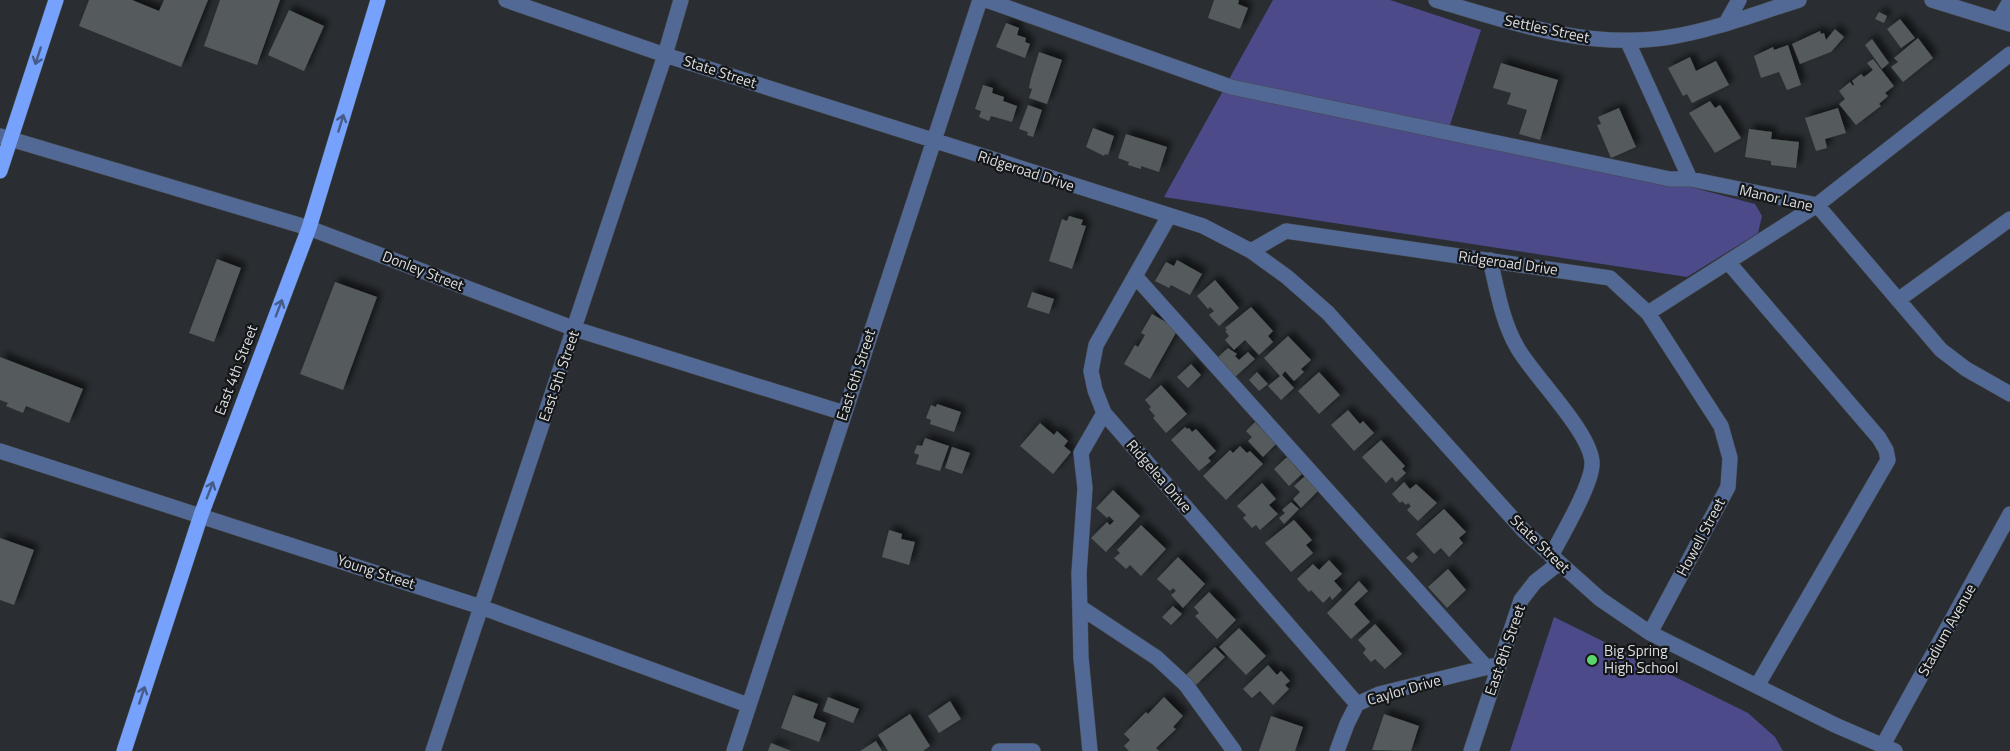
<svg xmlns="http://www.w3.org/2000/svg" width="2010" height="751" viewBox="0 0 2010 751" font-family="'Titillium Web',sans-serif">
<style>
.green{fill:#4d4a89}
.building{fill:#545a5d;filter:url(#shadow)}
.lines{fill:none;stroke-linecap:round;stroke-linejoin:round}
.minor-casing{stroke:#464a4e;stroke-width:16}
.major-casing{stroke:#464a4e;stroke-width:16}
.minor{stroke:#536995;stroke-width:15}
.major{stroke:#76a2fd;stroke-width:15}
.oneway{stroke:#455c8a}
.poi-dot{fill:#5bd56e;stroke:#141618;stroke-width:2}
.labels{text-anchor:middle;stroke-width:4.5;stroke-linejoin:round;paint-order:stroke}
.street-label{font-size:15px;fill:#dbdee0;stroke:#141618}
.poi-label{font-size:15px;fill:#dbdee0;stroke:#141618;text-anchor:start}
</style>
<defs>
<filter id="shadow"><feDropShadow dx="5" dy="-5" stdDeviation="3" flood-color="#0009"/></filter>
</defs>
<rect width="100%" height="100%" fill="#2a2e32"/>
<!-- green -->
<path class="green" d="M1273 0H1390L1481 30 1449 128 1228 81Z
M1224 89 1683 185 1755 204 1762 216 1758 233 1687 277 1164 197Z
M1554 617 1748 713 1775 737 1783 751H1510Z"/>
<!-- building -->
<path class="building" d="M89 0H132L159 11 164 0H208L181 67 79 26Z
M220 0H280L257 65 204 46Z
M1214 0H1239L1238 4 1248 8 1240 29 1208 18Z
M289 10 324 26 304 71 268 55Z
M1879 12 1887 16 1884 23 1875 19Z
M1900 19 1915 38 1901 48 1887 29Z
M1006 23 1019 28 1017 35 1026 38 1025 42 1030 44 1025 58 996 47Z
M1835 29 1844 37 1831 52 1800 64 1792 44 1820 31 1821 34 1824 33 1826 40Z
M1918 38 1933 58 1903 82 1891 67 1898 62 1894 58Z
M1872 39 1889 63 1882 69 1865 45Z
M1788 45 1801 85 1787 90 1779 72 1761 78 1754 56 1773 47 1774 50Z
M1039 52 1062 60 1047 104 1029 98 1032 89 1029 88 1031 78Z
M1690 57 1696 71 1716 61 1729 85 1692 103 1687 94 1683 96 1668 68Z
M1873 59 1894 86 1885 93 1888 96 1879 104 1881 106 1856 125 1839 104 1845 99 1839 91 1850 82 1853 86 1854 84 1852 81 1861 74 1864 77 1873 70 1867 63Z
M1501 63 1558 80 1540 140 1519 134 1527 110 1507 104 1511 93 1493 88Z
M983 85 993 88 992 93 1004 97 1003 101 1017 106 1012 122 991 116 989 121 979 117 981 111 975 109Z
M1710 101 1715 108 1720 105 1741 138 1715 153 1689 113Z
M1028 105 1042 110 1033 137 1027 135 1028 132 1019 129Z
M1619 108 1636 147 1611 158 1597 125 1601 124 1598 117Z
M1838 108 1846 133 1825 139 1827 148 1816 151 1805 118Z
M1093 128 1114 136 1108 155 1105 154 1104 156 1086 147Z
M1749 129 1772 132 1771 139 1799 142 1796 168 1771 165V161L1745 157Z
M1126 134 1167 147 1159 172 1141 166V169L1128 165 1129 162 1118 158Z
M1069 216 1083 220 1081 225 1086 226 1072 269 1049 261 1062 219 1067 221Z
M217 259 241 268 214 342 189 333Z
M1177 260 1202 274 1190 295 1171 285 1169 288 1155 281 1166 262 1174 266Z
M1215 280 1239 308 1219 326 1209 315 1214 311 1210 307 1208 309 1197 296Z
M335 282 377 297 343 390 300 374Z
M1032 292 1054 299 1049 314 1027 307Z
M1251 307 1273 331 1268 336 1273 342 1259 355 1245 340 1234 350 1225 340 1229 336 1225 331 1227 330 1225 328Z
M1152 314 1178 329 1150 379 1124 364 1135 345 1138 347 1145 335 1141 333Z
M1288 336 1311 360 1301 369 1304 372 1294 381 1285 371 1282 375 1294 388 1281 400 1268 386 1280 376 1264 358Z
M1228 348 1237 354 1235 356 1239 360 1248 352 1255 359 1235 377 1217 358Z
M0 357 83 389 69 423 26 406 23 413 6 406 8 403 0 400Z
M1191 364 1201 375 1188 388 1177 377Z
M1257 372 1268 384 1259 391 1249 380Z
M1319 372 1340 395 1319 414 1298 391Z
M1161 385 1187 414 1166 433 1153 418 1155 416 1149 409 1151 407 1145 400Z
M937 404 961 412 954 432 930 424 931 420 926 418 931 405 936 407Z
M1348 410 1360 424 1363 421 1374 433 1354 451 1331 425Z
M1255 422 1276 444 1263 457 1248 441 1252 437 1246 431Z
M1040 423 1054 435 1057 431 1068 441 1064 446 1071 452 1053 474 1020 446Z
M1185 427 1187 429 1189 428 1192 432 1196 429 1216 451 1208 458 1211 461 1199 471 1171 440Z
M925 438 949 446 940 471 916 464 919 455 914 453 917 445 922 446Z
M1381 440 1405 466 1402 469 1406 473 1396 482 1392 477 1386 483 1362 457Z
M1240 446 1247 453 1250 451 1263 464 1226 500 1203 476 1230 450 1233 453Z
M952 447 970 453 962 474 945 468Z
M1287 457 1302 474 1289 486 1274 469Z
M1305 476 1319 490 1301 508 1293 499 1300 492 1294 486Z
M1404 482 1410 489 1416 484 1437 503 1418 521 1407 510 1411 506 1408 503 1406 505 1402 501 1400 503 1392 494Z
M1262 483 1276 499 1269 505 1278 514 1260 530 1256 525 1252 528 1243 518 1246 515 1237 506Z
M1113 490 1140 516 1106 552 1091 538 1107 522 1110 525 1114 521 1109 516 1107 518 1096 508Z
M1291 502 1299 509 1284 524 1279 518 1285 513 1282 510Z
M1444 509 1466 532 1459 538 1463 543 1449 557 1441 548 1434 554 1416 534Z
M1294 520 1312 540 1306 545 1313 553 1291 572 1265 543Z
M1141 525 1166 549 1141 576 1130 565 1126 569 1114 558 1120 553 1117 550Z
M889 530 902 534 901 539 915 542 909 565 882 557Z
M0 538 34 550 14 605 0 600Z
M1413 552 1418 557 1412 563 1406 558Z
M1178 557 1205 584 1183 608 1171 595 1176 591 1173 588 1170 591 1157 579Z
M1329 560 1342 574 1334 581 1342 590 1332 600 1330 596 1323 603 1311 590 1309 592 1297 579 1313 564 1319 570Z
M1448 569 1466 590 1447 608 1428 587Z
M1359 581 1368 591 1354 604 1370 622 1351 639 1327 613Z
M1209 592 1236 620 1217 639 1195 616 1199 613 1194 607Z
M1173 606 1182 614 1171 625 1162 617Z
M1375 624 1402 654 1385 669 1375 659 1371 662 1363 653 1366 649 1358 640Z
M1239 628 1266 656 1246 675 1219 647Z
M1215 647 1225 657 1196 685 1186 675Z
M1268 665 1277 675 1281 671 1290 681 1285 685 1289 689 1273 705 1260 691 1252 698 1243 689Z
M793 695 818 704 813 718 826 723 819 742 781 728Z
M828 697 859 709 853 723 823 711Z
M1164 697 1183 716 1173 727 1176 729 1156 748 1159 751H1129L1124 746 1130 740 1124 734 1146 712 1148 714Z
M950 701 961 719 939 733 928 716Z
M910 714 930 746 923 751H888L878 735Z
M1384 714 1419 726 1411 751 1372 750Z
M1271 716 1303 727 1295 751H1259Z
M876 741 882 751H860Z
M771 743 791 751H768Z"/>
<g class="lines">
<!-- minor casing -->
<g class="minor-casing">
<path id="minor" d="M506 0 665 55 1203 226 1251 251 1286 231 1610 278 1648 313 1721 426 1730 458 1728 487 1650 633
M986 0 1231 87 1670 179H1690
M1436 0C1512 23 1590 50 1670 37 1714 30 1757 13 1799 0
M1932 0 2010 24
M1999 20 2010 1
M1726 23 1739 0
M1627 40 1690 179 1817 205 1941 350 1966 369 2010 394
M0 136 309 228 575 329 844 413
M1169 216 1096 345 1091 371 1095 390 1104 413 1357 704
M1251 251 1287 277 1328 313 1524 531 1600 599 1650 633 1835 725 1895 751
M1490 260C1497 289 1502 321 1517 347 1533 376 1594 435 1592 465 1591 486 1562 535 1551 556
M1728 262 1879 438 1886 450 1888 460 1757 686
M1135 276 1486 667
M1898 300 2010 219
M1648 313 1817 205 2010 54
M0 451 481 607 748 705
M1080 607 1157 658 1186 685 1234 751
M1883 745 2010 514
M433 751 665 55 681 0
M734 751 980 0
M999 751H1033
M1090 751 1081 658 1079 573 1085 488 1081 453 1104 413
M1337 751 1347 724 1357 704 1379 694 1492 666
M1471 751 1521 600 1535 582 1559 563"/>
</g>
<!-- major casing -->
<g class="major-casing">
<path id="major" d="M0 171 56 0
M124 751 201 515 309 228 378 0"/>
</g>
<!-- minor -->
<use href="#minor" class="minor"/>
<!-- major -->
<use href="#major" class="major"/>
</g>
<!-- one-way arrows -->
<defs><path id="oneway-shaft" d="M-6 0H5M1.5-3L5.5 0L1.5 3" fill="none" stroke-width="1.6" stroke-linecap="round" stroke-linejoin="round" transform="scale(1.5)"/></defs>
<g class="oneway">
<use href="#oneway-shaft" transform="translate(38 56) rotate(108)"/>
<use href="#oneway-shaft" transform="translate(341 123) rotate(-73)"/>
<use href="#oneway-shaft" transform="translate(279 308) rotate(-69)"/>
<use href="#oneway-shaft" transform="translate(210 490) rotate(-69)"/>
<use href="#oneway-shaft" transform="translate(142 695) rotate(-72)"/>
</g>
<!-- markers -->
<circle class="poi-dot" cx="1592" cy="660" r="6"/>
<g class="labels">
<!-- street labels -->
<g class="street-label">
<text transform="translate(1547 29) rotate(12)" y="5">Settles Street</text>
<text transform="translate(720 72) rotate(18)" y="5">State Street</text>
<text transform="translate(1026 171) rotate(18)" y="5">Ridgeroad Drive</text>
<text transform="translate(1776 198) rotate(13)" y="5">Manor Lane</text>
<text transform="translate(1508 263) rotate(8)" y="5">Ridgeroad Drive</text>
<text transform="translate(423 271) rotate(21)" y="5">Donley Street</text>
<text transform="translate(236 370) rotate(-69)" y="5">East 4th Street</text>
<text transform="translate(856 375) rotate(-72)" y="5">East 6th Street</text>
<text transform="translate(559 376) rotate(-71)" y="5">East 5th Street</text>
<text transform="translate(1159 476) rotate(49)" y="5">Ridgelea Drive</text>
<text transform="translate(1701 537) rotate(-62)" y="5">Howell Street</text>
<text transform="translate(1540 544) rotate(44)" y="5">State Street</text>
<text transform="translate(376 572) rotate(18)" y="5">Young Street</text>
<text transform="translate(1947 630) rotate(-61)" y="5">Stadium Avenue</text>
<text transform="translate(1505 650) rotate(-71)" y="5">East 8th Street</text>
<text transform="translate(1404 690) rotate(-16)" y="5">Caylor Drive</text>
</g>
<!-- poi labels -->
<g class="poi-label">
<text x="1604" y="656">Big Spring<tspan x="1604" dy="17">High School</tspan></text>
</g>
</g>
</svg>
